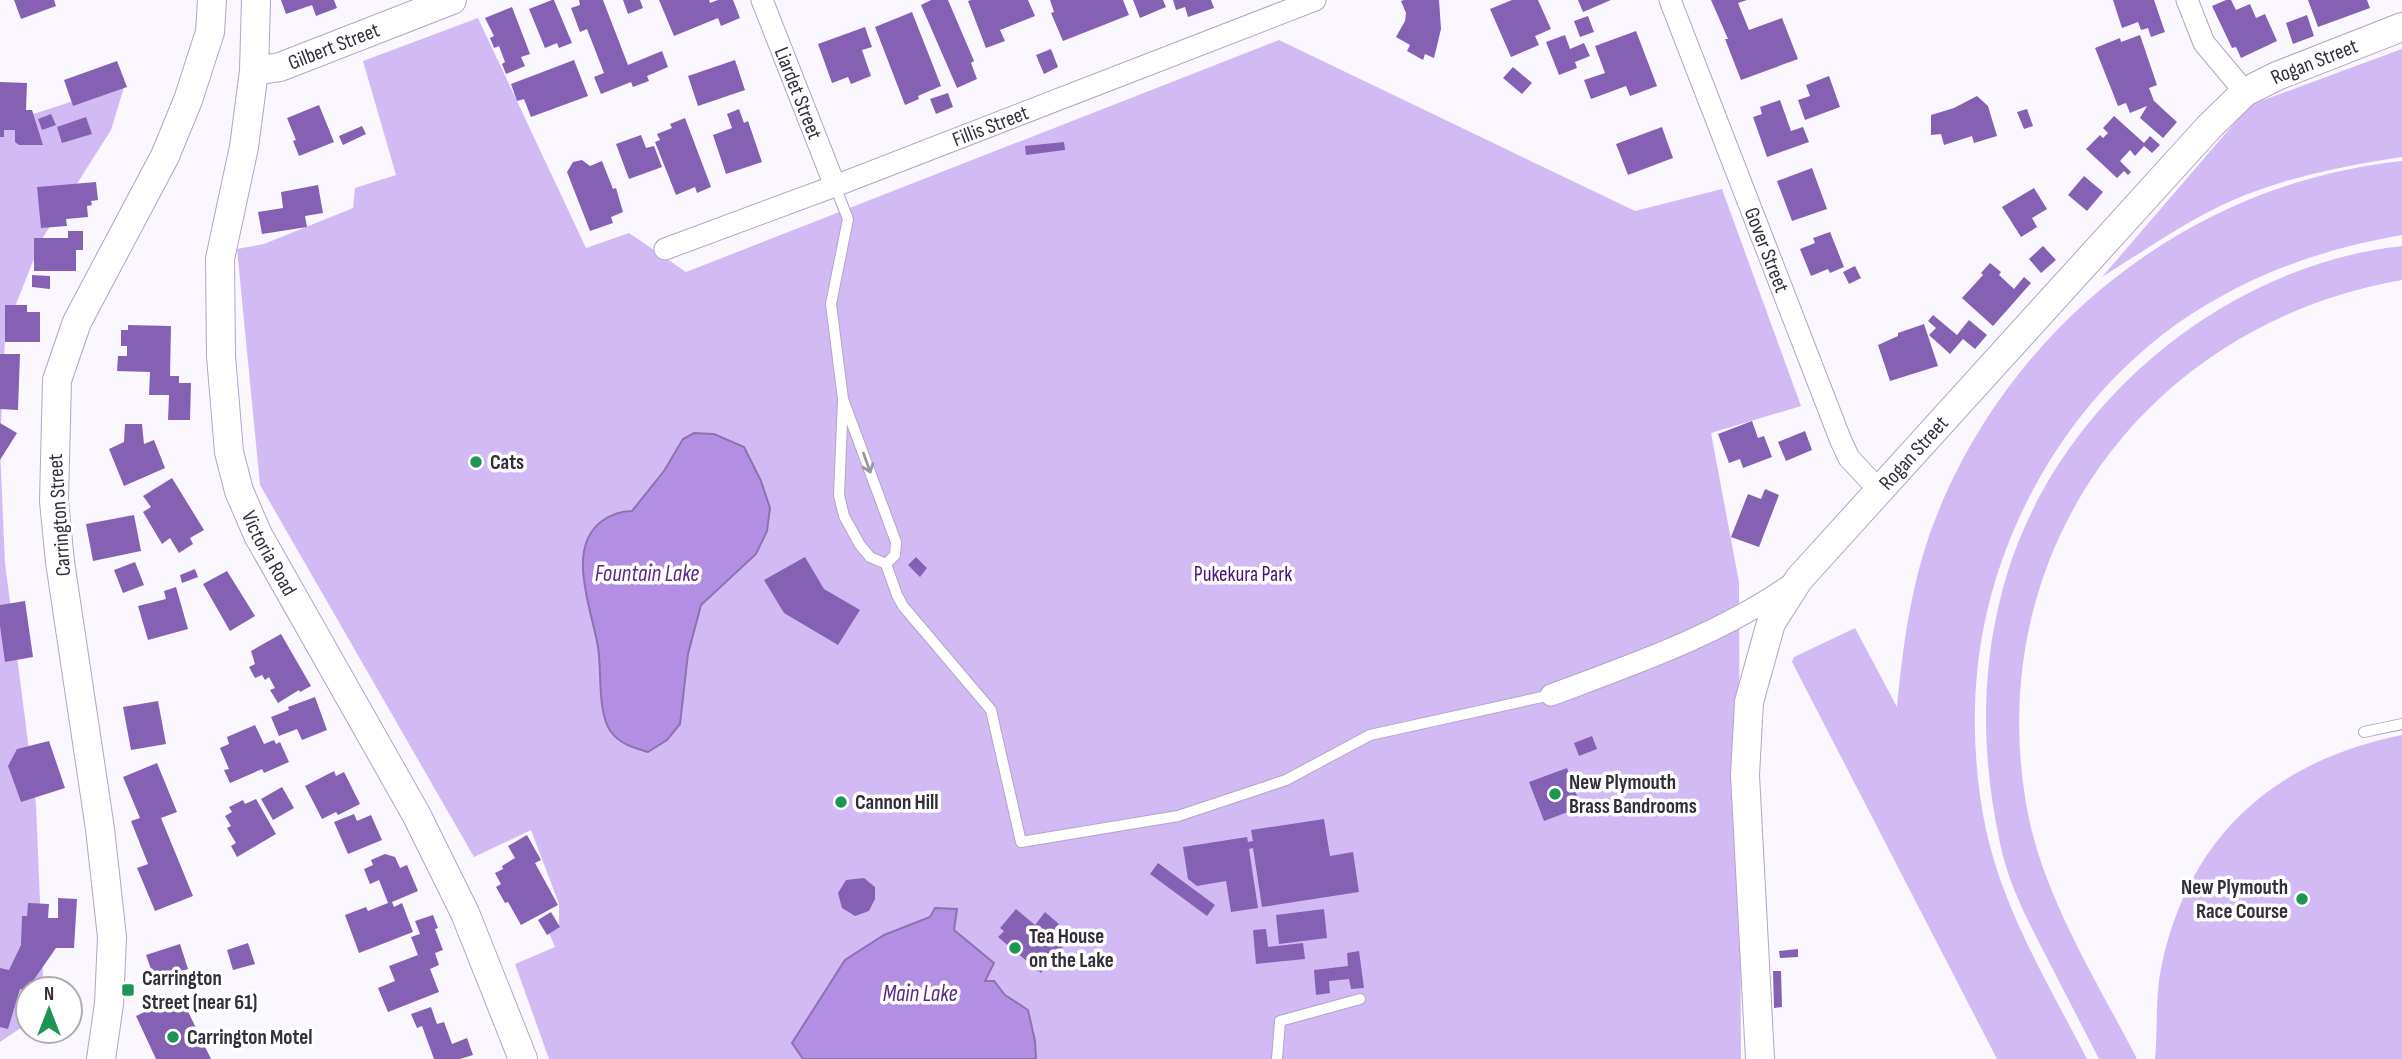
<svg xmlns="http://www.w3.org/2000/svg" width="2402" height="1059" viewBox="0 0 2402 1059" font-family="'Sofia Sans Condensed',sans-serif">
<style>
.green{fill:#d2bbf5}
.water{fill:#b28fe3;stroke:#8c72b1;stroke-width:2}
.building{fill:#8461b2}
.lines{fill:none;stroke-linecap:round;stroke-linejoin:round}
.lane-casing{stroke:#b2a5c7;stroke-width:12}
.street-casing{stroke:#b2a5c7;stroke-width:23}
.secondary-casing{stroke:#b2a5c7;stroke-width:30}
.lane{stroke:#fff;stroke-width:10}
.street{stroke:#fff;stroke-width:21}
.secondary{stroke:#fff;stroke-width:28}
.oneway{stroke:#99969d}
.poi-dot{fill:#1e9552;stroke:#fff;stroke-width:2.5}
.labels{text-anchor:middle;stroke-width:7;stroke-linejoin:round;paint-order:stroke}
.street-label{font-size:21px;fill:#332e3b;stroke:#fff}
.poi-label{font-size:21px;font-weight:bold;fill:#332e3b;stroke:#fff;text-anchor:start}
.park-label{font-size:21px;fill:#471176;stroke:#fff}
.water-label{font-size:23px;font-style:italic;fill:#582789;stroke:#fff}
</style>
<rect width="100%" height="100%" fill="#faf7ff"/>
<!-- green -->
<path class="green" d="M478 18 586 248 629 233 686 272 1279 40 1635 211 1722 189 1801 406 1711 433 1739 582 1741 1059H549L515 964 555 947 549 933 559 928V904L531 830 474 857 260 485 237 249 264 244 353 208 355 188 396 175 363 61Z
M2402 49V157C2343 166 2286 177 2231 201 2186 221 2144 251 2102 277L2250 105Z
M125 84 111 130 42 239 10 319 5 339 0 449 5 563 36 804 43 974 41 989H28V1023L0 1042V125Z
M2402 161V235C2338 246 2277 265 2220 297 2100 362 2013 488 1985 621 1972 682 1972 747 1982 808 1996 899 2046 979 2087 1059H1997L1792 662 1794 657 1855 628 1897 707C1903 645 1911 584 1933 525 2008 327 2190 183 2402 161Z
M2402 246V280C2143 325 1976 558 2029 819 2047 902 2098 983 2137 1059H2099C2082 1026 2065 993 2048 960 2029 923 2008 884 2000 843 1982 760 1980 675 2002 592 2048 413 2218 266 2402 246Z
M2402 735V1059H2155C2158 1029 2155 998 2161 968 2188 837 2273 761 2402 735Z"/>
<!-- water -->
<path class="water" d="M694 433 714 434 744 447 761 481 770 508 767 531 756 554 701 605 688 654 680 724 667 740 648 752C634 748 620 744 611 732 597 712 602 672 598 647 592 610 565 548 602 521 612 514 621 511 632 511L664 471 683 439Z
M935 908 957 909 954 930 994 963 985 981H994L1005 995 1028 1010 1035 1041 1036 1059H803L792 1043 845 960 884 935 930 917Z"/>
<!-- building -->
<path class="building" d="M14 0H54L56 6 21 19Z
M281 0H334L337 8 316 16 312 5 286 14Z
M552 0H554L572 43 559 48 557 43 545 48 529 9Z
M579 0H603L628 65 662 51 668 67 647 76 649 81 633 87 631 82 601 94 594 77 604 73 587 29 580 32 571 8 580 5Z
M623 0H640L643 8 628 14Z
M659 0H709L710 3 718 0H733L740 18 721 26 718 18 674 36Z
M931 0H948L974 61 971 63 977 79 957 88 921 5Z
M971 0H1028L1035 16 1000 30 1005 41 986 48 968 1Z
M1050 0H1123L1129 15 1063 41 1051 13 1054 12Z
M1133 0H1163L1166 7 1140 18Z
M1173 0H1211L1214 8 1188 17 1185 7 1176 10Z
M1404 0H1439L1441 29 1434 58 1425 54 1423 60 1407 51 1410 45 1396 37 1405 21 1406 13 1401 1Z
M1512 0H1538L1551 29 1535 36 1539 45 1511 57 1490 9Z
M1578 0H1611L1583 12Z
M1711 0H1747L1738 3 1749 30 1782 18 1798 59 1741 80 1725 39H1728Z
M2113 0H2154L2165 32 2151 37 2148 28 2141 30 2138 22 2122 28Z
M2226 0H2231L2236 10 2250 4 2256 18 2265 14 2277 41 2241 58 2236 47 2232 48 2212 6Z
M2308 0H2367L2370 8 2318 27Z
M512 7 530 54 521 57 525 66 506 74 502 64 505 62 499 46 494 48 490 38 494 36 485 18Z
M912 12 941 86 918 96 919 99 905 105 875 27Z
M2307 15 2314 36 2293 44 2286 23Z
M1588 16 1594 32 1580 37 1574 21Z
M865 27 872 47 862 50 871 76 851 84 848 77 832 83 818 44Z
M1636 31 1657 86 1630 96 1626 86 1591 99 1584 80 1605 73 1595 46Z
M1565 35 1570 49 1584 43 1590 56 1575 62 1577 68 1559 75 1546 42Z
M2140 35 2157 85 2149 88 2154 101 2177 122 2163 138 2140 118 2147 106 2130 113 2126 103 2118 106 2095 48 2120 38 2121 42Z
M1051 49 1058 67 1044 74 1036 55Z
M574 60 588 96 531 117 524 99 517 101 511 84Z
M735 60 745 90 698 106 688 76Z
M117 61 127 87 73 106 64 80Z
M1513 67 1532 83 1522 94 1503 78Z
M1829 76 1840 107 1805 120 1798 100 1810 96 1806 85Z
M0 82 27 83 26 110H32L43 145H19L15 142V130H4V137H0Z
M948 93 953 107 936 114 930 99Z
M1977 96 1988 106 1997 136 1974 143 1972 136 1944 145 1941 134 1931 135V115L1954 108Z
M1780 100 1791 131 1803 127 1809 142 1767 157 1753 117 1762 114 1760 107Z
M319 105 334 142 299 156 293 141 296 140 287 118Z
M739 109 744 123 748 121 762 162 726 174 713 135 732 128 727 114Z
M2027 109 2033 126 2024 129 2017 112Z
M51 114 56 125 42 130 38 119Z
M2114 116 2144 143 2150 136 2160 145 2152 153 2144 146 2135 156 2130 150 2120 161 2131 172 2128 175 2124 171 2117 178 2086 149 2100 135 2103 138 2108 133 2103 128Z
M86 117 92 134 62 143 57 127Z
M685 118 711 187 697 193 695 187 676 195 655 142 660 140 657 134 672 128 670 124Z
M362 126 366 134 343 145 339 136Z
M1662 127 1673 158 1628 175 1616 144Z
M641 135 646 148 654 146 662 167 629 179 616 144Z
M1064 142 1065 150 1026 155 1025 146Z
M582 160 590 166 602 161 613 189 616 188 623 212 611 217 613 223 590 231 567 172 573 162Z
M1812 168 1827 209 1792 221 1777 181Z
M2084 176 2103 192 2087 211 2068 195Z
M96 182 98 200 91 201 92 205 87 206 88 217 66 219 67 226 41 228 37 187Z
M318 185 323 213 305 216 307 227 262 234 258 212 283 208 281 192Z
M2034 188 2047 209 2032 218 2037 227 2021 237 2002 207Z
M68 231H83V250H76V271H34V238H68Z
M1830 232 1844 267 1830 273 1828 269 1811 276 1800 249 1815 243 1813 238Z
M2043 246 2056 260 2041 273 2029 259Z
M1990 263 2001 272 1999 275 2014 289 2024 277 2031 283 1993 326 1962 298 1983 275 1981 273Z
M1855 266 1861 278 1849 284 1843 272Z
M32 275 50 276V289L32 287Z
M5 305H27V312H40V342H5Z
M1933 315 1957 335 1969 320 1987 335 1975 349 1963 339 1950 354 1929 335 1936 328 1928 321Z
M1924 324 1938 366 1890 381 1878 345 1898 336V333Z
M128 325 171 326 170 376H179V383H191L190 420H168L169 395H149L150 372 117 371 118 356H127V346H121V330H128Z
M0 354H20L18 410 0 409Z
M1752 421 1758 438 1764 436 1772 457 1743 468 1740 459 1729 463 1718 434Z
M0 423 17 433 0 460Z
M125 424H142L144 444 154 440 165 468 124 486 109 449 124 442Z
M1805 431 1812 450 1786 461 1778 442Z
M172 478 204 530 190 538 193 544 179 553 170 538 162 544 143 512 151 507 143 496Z
M1765 489 1779 495 1759 547 1731 537 1748 494 1761 499Z
M134 515 141 551 93 561 86 524Z
M805 557 824 589 860 610 838 645 784 613 764 580Z
M916 557 927 568 920 577 908 565Z
M135 562 144 585 123 593 114 570Z
M195 569 198 577 182 583 180 575Z
M227 571 255 616 230 631 203 584Z
M176 587 188 629 148 640 138 606 166 599 164 591Z
M25 601 33 657 5 662 0 626V605Z
M281 634 311 686 300 692 299 690 278 703 270 690 275 688 269 677 265 680 262 675 255 678 249 667 255 664 251 651Z
M315 697 327 730 302 740 297 729 279 736 271 717 289 710 288 707Z
M158 701 166 744 131 750 123 707Z
M255 725 264 744 274 740 276 744 280 742 289 762 264 773 262 769 230 783 224 770 229 769 220 748 229 744 227 737Z
M1592 736 1597 749 1579 756 1574 743Z
M49 741 65 788 21 802 8 766 17 749Z
M157 763 177 812 161 818 193 896 155 911 137 868 148 864 131 821 140 818 123 777Z
M1567 768 1581 807 1544 821 1529 782Z
M334 771 336 776 344 772 360 804 338 815 336 812 322 819 305 786Z
M282 787 294 808 273 820 261 799Z
M256 799 276 834 237 857 231 846 236 843 227 828 231 826 225 816 232 812 229 807 243 800 245 804Z
M354 814 357 821 371 815 382 840 348 854 334 822Z
M1324 819 1330 856 1353 852 1359 892 1262 907 1253 848 1249 849 1258 908 1231 912 1226 881 1197 886 1188 879 1183 847 1247 837 1248 842 1253 841 1251 830Z
M527 835 541 860 535 863 558 905 521 925 508 902 505 903 496 887 501 884 495 873 503 869 502 866 515 858 508 846Z
M385 854 395 857 400 868 407 865 418 891 392 902 394 907 402 903 413 932 359 953 345 915 366 907 368 911 388 903 379 880 370 884 364 869 373 865 371 860Z
M1158 863 1215 905 1207 916 1150 874Z
M864 878 875 887V899L869 911 855 916 842 908 838 893 846 880Z
M58 898 77 899 74 948H56L26 991 20 989 8 1029 0 1027V968L9 970 21 945 22 916H27L28 903 49 904 48 918H58Z
M1016 909 1035 925 1045 912 1059 924 1049 935 1063 947 1041 973 998 937 1004 931 1000 928Z
M1324 909 1327 938 1279 944 1276 915Z
M551 912 560 927 547 935 538 920Z
M433 915 438 928 435 929 443 950 435 953 439 965 430 969 439 992 388 1012 378 988 395 981 389 966 418 955 411 937 420 934 415 921Z
M1266 929 1268 947 1303 943 1305 959 1256 964 1253 930Z
M248 943 255 964 233 970 227 950Z
M180 944 188 969 155 980 146 955Z
M1798 949V957L1780 958 1779 951Z
M1359 951 1364 988 1351 989 1349 979 1329 981 1330 993 1316 995 1314 970 1348 966 1347 953Z
M1773 971H1781L1782 1007 1774 1008Z
M180 995 211 1059H156L136 1016Z
M431 1007 437 1024 444 1022 452 1044 467 1038 473 1055 460 1059H434L422 1026 417 1028 411 1014Z"/>
<g class="lines">
<!-- lane casing -->
<g class="lane-casing">
<path id="lane" d="M835 186 848 219 831 304 843 399 839 495 844 516 860 545 870 557 886 564 895 555 896 542 843 399
M886 564 897 595 903 606 991 710 1021 842 1178 816 1286 780 1370 735 1551 695
M2364 732 2402 724
M1277 1059 1280 1021 1360 999"/>
</g>
<!-- street casing -->
<g class="street-casing">
<g id="street">
<path id="s1" d="M762 0 835 186"/>
<path id="s2" d="M1670 0 1841 441 1849 458 1878 489"/>
<path d="M2187 0 2204 43 2245 92"/>
<path id="s3" d="M665 249 835 186 1315 0"/>
<path d="M1551 695C1634 664 1719 635 1792 584"/>
</g>
</g>
<!-- secondary casing -->
<g class="secondary-casing">
<g id="secondary">
<path id="s4" d="M256 0 254 71 244 147 220 259 221 356 229 452 239 491 258 535 416 814 465 913 523 1059"/>
<path id="s5" d="M254 71 280 67 452 0"/>
<path d="M101 1059 109 1004 112 937 100 829 60 562 54 501 57 380 77 322 165 156 188 100 210 32 212 0"/>
<path id="s6" d="M1760 1059 1745 775 1749 702 1771 623 1799 579 2209 127 2245 92 2277 76 2402 27"/>
</g>
</g>
<!-- lane -->
<use href="#lane" class="lane"/>
<!-- street -->
<use href="#street" class="street"/>
<!-- secondary -->
<use href="#secondary" class="secondary"/>
</g>
<!-- one-way arrows -->
<defs><path id="oneway-shaft" d="M-6 0H5M1.5-3L5.5 0L1.5 3" fill="none" stroke-width="1.6" stroke-linecap="round" stroke-linejoin="round" transform="scale(1.75)"/></defs>
<use class="oneway" href="#oneway-shaft" transform="translate(867 463) rotate(70)"/>
<!-- markers -->
<g class="poi-dot">
<circle cx="476" cy="462" r="7"/>
<circle cx="1555" cy="794" r="7"/>
<circle cx="841" cy="802" r="7"/>
<circle cx="2302" cy="899" r="7"/>
<circle cx="1015" cy="948" r="7"/>
<rect x="121" y="983" width="14" height="14" rx="3.5"/>
<circle cx="173" cy="1037" r="7"/>
</g>
<g class="labels">
<!-- street labels -->
<g class="street-label">
<text dy="7" stroke="none"><textPath href="#s5" startOffset="84">Gilbert Street</textPath></text>
<text dy="7" stroke="none"><textPath href="#s6" startOffset="1228">Rogan Street</textPath></text>
<text dy="7" stroke="none"><textPath href="#s1" startOffset="100">Liardet Street</textPath></text>
<text dy="7" stroke="none"><textPath href="#s3" startOffset="348">Fillis Street</textPath></text>
<text dy="7" stroke="none"><textPath href="#s2" startOffset="268">Gover Street</textPath></text>
<text dy="7" stroke="none"><textPath href="#s6" startOffset="662">Rogan Street</textPath></text>
<text transform="translate(59 515) rotate(-94)" y="7">Carrington Street</text>
<text dy="7" stroke="none"><textPath href="#s4" startOffset="565">Victoria Road</textPath></text>
</g>
<!-- poi labels -->
<g class="poi-label">
<text x="490" y="469">Cats</text>
<text x="1569" y="789">New Plymouth<tspan x="1569" dy="24">Brass Bandrooms</tspan></text>
<text x="855" y="809">Cannon Hill</text>
<text x="2288" y="894" text-anchor="end">New Plymouth<tspan x="2288" dy="24">Race Course</tspan></text>
<text x="1029" y="943">Tea House<tspan x="1029" dy="24">on the Lake</tspan></text>
<text x="142" y="985">Carrington<tspan x="142" dy="24">Street (near 61)</tspan></text>
<text x="187" y="1044">Carrington Motel</text>
</g>
<!-- park labels -->
<g class="park-label">
<text x="1243" y="581">Pukekura Park</text>
</g>
<!-- water labels -->
<g class="water-label">
<text x="647" y="581">Fountain Lake</text>
<text x="920" y="1001">Main Lake</text>
</g>
</g>
<!-- north arrow -->
<g transform="translate(49 1010)"><circle r="33" fill="#ffffff" stroke="#adabb1" stroke-width="2"/>
<path d="M0-5L12 26L0 18L-12 26Z" fill="#1e9552"/>
<text y="-10" font-size="19" font-weight="bold" text-anchor="middle" fill="#332e3b">N</text>
</g>
</svg>
